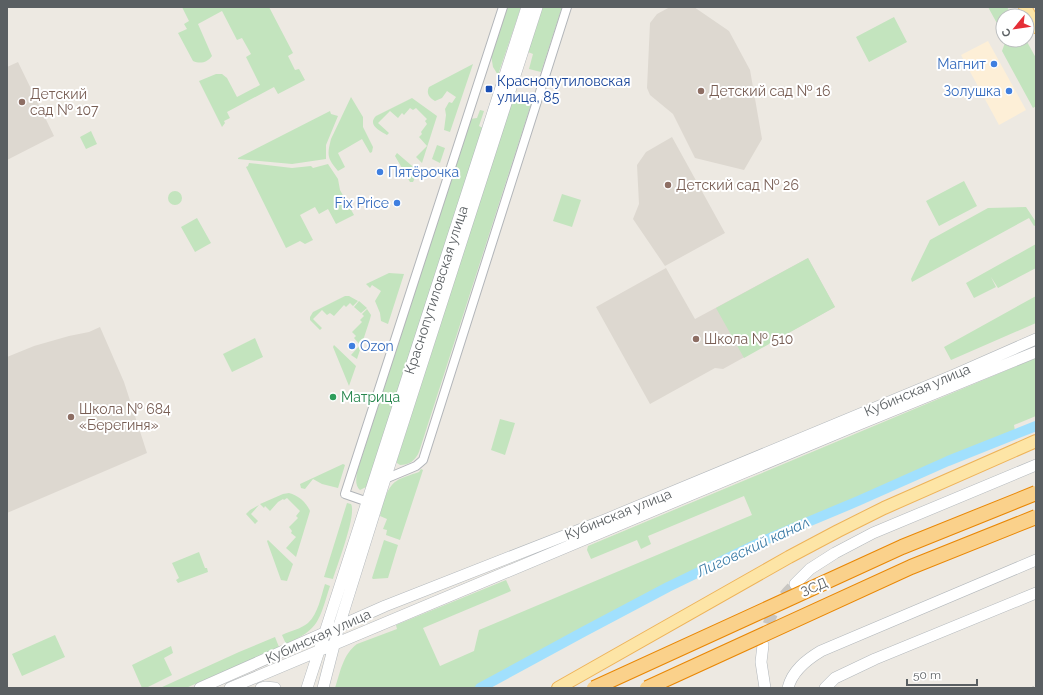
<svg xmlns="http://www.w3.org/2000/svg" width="1043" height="695" viewBox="0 0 1043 695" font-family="Raleway,sans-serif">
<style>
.commercial{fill:#fdefd7}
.education{fill:#ddd8d0}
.green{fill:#c3e4be}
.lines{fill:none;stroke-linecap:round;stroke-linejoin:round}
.canal{stroke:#a1e0fd;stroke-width:10}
.secondary-tunnel{stroke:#c8c6c2;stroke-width:11;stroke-dasharray:11 5.5;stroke-linecap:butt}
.minor-casing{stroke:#b2b5b9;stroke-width:10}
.secondary-casing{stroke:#b3b8bc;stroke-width:12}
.primary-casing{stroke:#eeb359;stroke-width:14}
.minor{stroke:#fff;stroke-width:8}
.secondary{stroke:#fff;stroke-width:11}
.primary{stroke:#fde5a6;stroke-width:12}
.rail{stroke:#b1b2b2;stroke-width:3;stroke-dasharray:1 5;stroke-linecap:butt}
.motorway-bridge-casing{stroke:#e98705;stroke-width:16;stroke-linecap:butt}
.motorway-bridge{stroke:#fad18b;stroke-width:14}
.shop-dot{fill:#3f7fe0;stroke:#fff;stroke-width:1.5}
.transit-dot{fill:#1a4fb4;stroke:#fff;stroke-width:1.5}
.education-dot{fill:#8d6e63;stroke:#fff;stroke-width:1.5}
.leisure-dot{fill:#2e9e5b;stroke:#fff;stroke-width:1.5}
.labels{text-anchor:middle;stroke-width:4;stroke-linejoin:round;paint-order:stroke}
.shop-label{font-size:14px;fill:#366cbe;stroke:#fff;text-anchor:end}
.transit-label{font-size:14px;fill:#164399;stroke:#fff;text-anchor:start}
.education-label{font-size:14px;fill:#785e54;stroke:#fff;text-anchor:start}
.street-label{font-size:14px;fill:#5a5f62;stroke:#fff}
.leisure-label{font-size:14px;fill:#27864d;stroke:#fff;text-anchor:start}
.water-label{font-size:15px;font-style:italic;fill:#3d7ca6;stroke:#fff}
</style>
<rect width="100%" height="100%" fill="#ede9e2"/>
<!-- commercial -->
<path class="commercial" d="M988 41 1026 110 999 125 961 55Z"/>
<!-- education -->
<path class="education" d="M670 7H694L729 31 750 70 762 139 744 170 695 158 673 114 650 95 647 88 650 23 657 14Z
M18 62 54 136 7 160V67Z
M672 137 725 233 665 266 633 219 639 204 637 165 646 152Z
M808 258 835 307 723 369 715 368 650 404 596 307 666 268 695 319Z
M100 327 124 382 147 453 7 513V357L34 346 69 336 89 332Z"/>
<!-- green -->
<path class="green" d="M182 7H269L293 53 288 56 295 70 299 69 305 80 278 94 274 87 227 112 230 118 224 121 225 123 222 127 199 81 216 74H222L227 78 237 97 260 85 246 57 251 54 242 38 237 40 222 11 198 24 212 56C207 63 200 64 193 61L178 33 187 29 184 24 189 21Z
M507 7H521L498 75 493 67 491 55Z
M543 7H562L541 72 529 69 533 54 528 52Z
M988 7H1007L1012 16H1003V25L999 27Z
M894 17 907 42 869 62 856 37Z
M1006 40H1026L1036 58V106L1033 108 1002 51Z
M473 64 450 132 444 130 446 115 445 109 449 102 452 103 456 97 447 91 442 98 435 101C429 98 426 93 429 87Z
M515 93 532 101 419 452C415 461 409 465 400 465L397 463V460Z
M351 97 363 117V127L373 147 372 152 370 153 362 139 338 153 345 167 338 171C327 158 327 155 331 139Z
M412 98 437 116 422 163 416 157 427 146 419 137 422 134 421 132 427 124 425 121 427 119 416 108 413 110 410 108 404 115 402 113 398 118 390 111 378 123 389 133 387 135C380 131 367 125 376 116Z
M480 110 484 111 479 126 483 128 368 484 366 487 360 490C355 486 356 479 357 472L470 119 477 118Z
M330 111 331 114 338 116 326 145V159L292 164 238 159V158Z
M91 131 97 144 86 149 80 137Z
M437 145 445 148 440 163 432 159Z
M397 153 418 171 413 182H410L395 156Z
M249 163 292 168 311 166 313 168 328 164 338 179 340 190 354 215 336 224 328 209 319 214 315 207 300 215 313 240 305 244 300 241 286 248 246 167 248 166Z
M964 181 977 206 939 226 926 201Z
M168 198a7 7 0 1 1 14 0a7 7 0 1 1-14 0Z
M562 194 581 200 572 227 553 221Z
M1026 207 1036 222V225L1034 226 1029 218 912 282 911 279 930 240 988 208Z
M197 218 211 243 195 252 181 227Z
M1036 244V268L998 288 991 277 996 287 974 298 966 283Z
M808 258 835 307 744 358 716 308Z
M389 273 404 274 388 324 381 321 380 313 375 301 381 291 372 285 370 288 366 284Z
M345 296H349L358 301 353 306 350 303 346 307 344 305 334 316 330 313 327 315 322 310 313 319 322 328 320 330 310 320V317L313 312Z
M1036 296V323L951 360 944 347Z
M359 301 367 308 361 313 354 307Z
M367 309 371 315 370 319 357 359 351 355 360 345 354 338 356 336 352 332 362 322 360 320 364 316 362 314Z
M255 338 263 357 232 372 223 354Z
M334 345 356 366 349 386 333 347Z
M1036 358V416L1014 425 1015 431 773 532 605 616 604 618 474 688H335C340 673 343 654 357 644L397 629 396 625 506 580 511 591 423 628 440 666 474 651 479 630 752 515 744 496 648 536 651 544 641 549 637 540 591 559 587 550 588 546Z
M500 419 515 423 505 455 491 450Z
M343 464 345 465 338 488 322 484 313 479 305 489 301 488 300 484Z
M421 469 423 470 400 540 386 535 387 530 383 529 387 519 380 516C381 511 382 506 384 501 391 479 399 479 419 472Z
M289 493C298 495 307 503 310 511L296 557 286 548 296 537 291 533 292 531 289 527 298 518 296 516 300 511 287 498 284 500 283 499 278 502 270 511 265 506 264 508 260 504 283 494Z
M347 503 351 504C357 514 337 566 333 579L324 577Z
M259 505 251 514 258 521 255 524 246 514 250 510Z
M268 540 293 564 287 581 281 580 268 544 267 541Z
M384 540 398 545 388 578 373 579 372 578Z
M199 552 205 568H207L208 572 178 583 176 580 179 578 172 563Z
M325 584 330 586C319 620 320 629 286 644L282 635C290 631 301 629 308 623 318 614 321 596 325 584Z
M55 635 65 657 22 676 12 654Z
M275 637 279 647 186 688H160L239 652Z
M171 646 173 653 164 658 172 675 146 688H142L132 665Z"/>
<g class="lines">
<!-- canal -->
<path class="canal" d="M480 688 583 632 668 587 765 540 858 501 948 461 1036 426"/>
<!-- secondary-tunnel -->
<path class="secondary-tunnel" d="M764 640C769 616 777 601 795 584"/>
<!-- minor casing -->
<g class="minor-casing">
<path id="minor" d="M385 479 416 466 423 460 567 7
M368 502 345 494 503 7"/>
</g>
<!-- secondary casing -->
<g class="secondary-casing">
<path id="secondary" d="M795 584 810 569 835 553 873 533 1036 465
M763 645 761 662 765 688
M200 688 385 606 607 519 954 375 1036 339
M230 688 850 428 1036 352
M261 688 265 687 275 688
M307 688 527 7
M323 688 339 626 385 479 537 7
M788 688C792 671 806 660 821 651L1036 560
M825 688 835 678 875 659 1036 593"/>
</g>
<!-- primary casing -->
<g class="primary-casing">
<path id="primary" d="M1025 7 1036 27
M558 688 789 557 838 531 884 508 1036 441"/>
</g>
<!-- minor -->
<use href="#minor" class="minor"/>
<!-- secondary -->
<use href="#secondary" class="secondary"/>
<!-- primary -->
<use href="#primary" class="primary"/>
<!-- rail -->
<path class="rail" d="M1033 688 1036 687"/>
<!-- motorway-bridge casing -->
<g class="motorway-bridge-casing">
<path id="motorway-bridge" d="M594 688 902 547 1036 493
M647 688 911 567 1036 517"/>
</g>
<!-- motorway-bridge -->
<use href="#motorway-bridge" class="motorway-bridge"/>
</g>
<!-- markers -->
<g class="shop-dot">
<circle cx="994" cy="64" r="4"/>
<circle cx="1009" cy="91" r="4"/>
<circle cx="380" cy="172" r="4"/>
<circle cx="397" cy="203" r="4"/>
<circle cx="352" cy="346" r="4"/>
</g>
<rect class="transit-dot" x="485" y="85" width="8" height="8" rx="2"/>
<g class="education-dot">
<circle cx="701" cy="91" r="4"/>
<circle cx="22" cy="102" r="4"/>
<circle cx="668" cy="185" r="4"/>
<circle cx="696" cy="339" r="4"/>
<circle cx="71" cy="417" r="4"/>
</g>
<circle class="leisure-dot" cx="333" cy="397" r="4"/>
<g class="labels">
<!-- shop labels -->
<g class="shop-label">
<text x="986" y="69">Магнит</text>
<text x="1001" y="96">Золушка</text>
<text x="388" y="177" text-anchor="start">Пятёрочка</text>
<text x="389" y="208">Fix Price</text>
<text x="360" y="351" text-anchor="start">Ozon</text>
</g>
<!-- transit labels -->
<g class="transit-label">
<text x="497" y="86">Краснопутиловская<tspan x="497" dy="16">улица, 85</tspan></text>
</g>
<!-- education labels -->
<g class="education-label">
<text x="709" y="96">Детский сад № 16</text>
<text x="30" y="99">Детский<tspan x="30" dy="16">сад № 107</tspan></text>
<text x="676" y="190">Детский сад № 26</text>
<text x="704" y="344">Школа № 510</text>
<text x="79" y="414">Школа № 684<tspan x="79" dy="16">«Берегиня»</tspan></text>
</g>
<!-- street labels -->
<g class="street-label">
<text transform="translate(436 290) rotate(-72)" y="5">Краснопутиловская улица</text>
<text transform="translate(917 390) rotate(-23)" y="5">Кубинская улица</text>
<text transform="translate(618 514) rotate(-22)" y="5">Кубинская улица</text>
<text transform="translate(814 587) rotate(-24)" y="5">ЗСД</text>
<text transform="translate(318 636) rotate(-24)" y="5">Кубинская улица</text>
</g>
<!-- leisure labels -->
<g class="leisure-label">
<text x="341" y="402">Матрица</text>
</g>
<!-- water labels -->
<g class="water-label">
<text transform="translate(753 547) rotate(-25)" y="5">Лиговский канал</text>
</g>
</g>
<!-- border -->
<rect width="1043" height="695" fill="none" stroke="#5a5f62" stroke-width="16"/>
<!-- north arrow -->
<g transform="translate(1015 28) rotate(241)"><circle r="19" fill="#ffffff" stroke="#bdbfc0"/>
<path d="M0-3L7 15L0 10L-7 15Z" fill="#e52f37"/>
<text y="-6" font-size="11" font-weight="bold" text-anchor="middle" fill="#5a5f62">С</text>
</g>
<!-- scale -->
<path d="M907 679v6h70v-6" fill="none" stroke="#5a5f62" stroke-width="2"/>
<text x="913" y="679" font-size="12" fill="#5a5f62" stroke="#ffffff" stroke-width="3" paint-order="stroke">50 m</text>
</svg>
